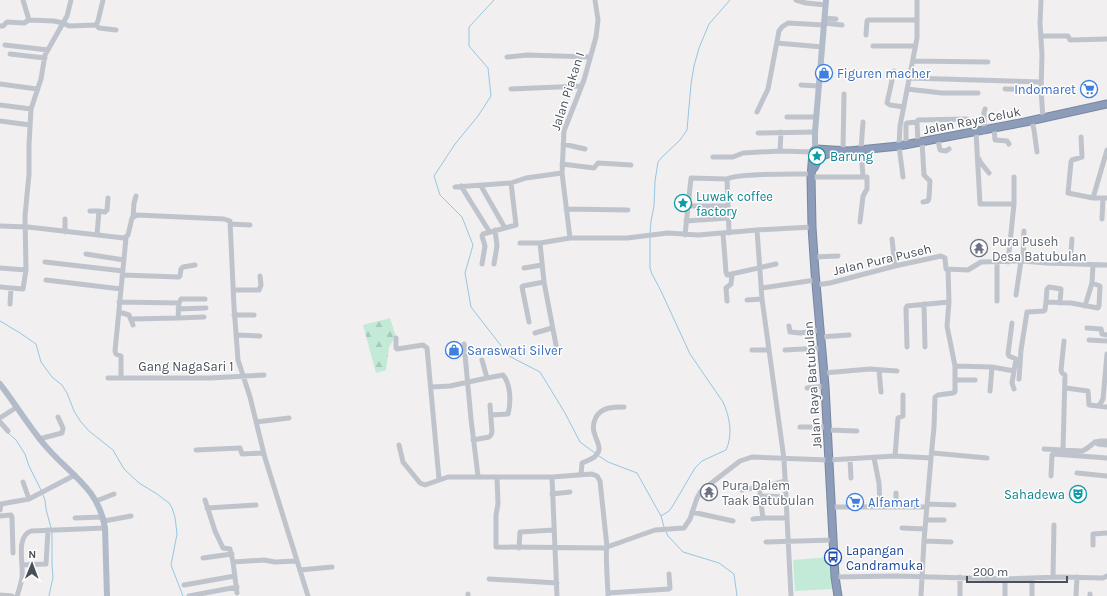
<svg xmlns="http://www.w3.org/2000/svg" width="1107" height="596" viewBox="0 0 1107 596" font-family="Karla,sans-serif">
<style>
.green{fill:#c3ead7}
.forest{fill:url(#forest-firs)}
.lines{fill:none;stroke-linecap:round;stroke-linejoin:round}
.stream{stroke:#95c7e2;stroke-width:1}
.highway-casing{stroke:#7887a4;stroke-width:9}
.minor{stroke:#bfc4cc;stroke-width:5}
.major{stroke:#b2bbca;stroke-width:6}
.highway{stroke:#8d9cb8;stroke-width:7}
.labels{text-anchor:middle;stroke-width:3;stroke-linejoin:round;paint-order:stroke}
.shop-label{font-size:13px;fill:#366cbe;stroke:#fff;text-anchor:start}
.street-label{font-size:13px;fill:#49505a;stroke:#fff}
.culture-label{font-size:13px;fill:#0d838f;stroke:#fff;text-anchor:start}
.worship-label{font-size:13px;fill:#5b616d;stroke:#fff;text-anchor:start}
.transit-label{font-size:13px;fill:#164399;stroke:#fff;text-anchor:start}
</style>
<defs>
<pattern id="forest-firs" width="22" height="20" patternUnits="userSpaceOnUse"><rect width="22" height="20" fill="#c3ead7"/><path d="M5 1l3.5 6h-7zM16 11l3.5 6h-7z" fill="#a9cabb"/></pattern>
</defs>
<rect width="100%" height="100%" fill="#f1efef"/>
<!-- green -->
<path class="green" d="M831 557 834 589 795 591 793 560Z"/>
<!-- forest -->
<path class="forest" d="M390 318 396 336 389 347 386 370 376 373 363 325Z"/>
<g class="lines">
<!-- stream -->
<path class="stream" d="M494 0 469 27V46L488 68 491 96 478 116 455 144 434 176 440 195 462 217 473 245 465 273 471 307 509 356 540 372 565 413 580 442 595 453
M650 234 651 221 654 206 655 181 658 162 662 157 680 140 687 130 691 84 694 66 699 48 709 24 730 0
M650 237V268L652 274 661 291 690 354 723 402C730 417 733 435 726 450L702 461 695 468 672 507 669 511 661 516
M0 321 20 333 36 344 41 362 52 377 62 385 67 393 74 411 81 422 89 431 113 450 124 469 139 483 157 494 169 503 172 508 175 517 177 534 171 565 183 596
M8 433 16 440 25 454 29 466 41 490
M599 456 608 462 637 473 661 516 664 527
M43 495 45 500 46 509 51 528
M666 532 668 536 683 552 719 563 734 574 737 596
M49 596 53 577 52 565V531"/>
<!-- highway casing -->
<g class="highway-casing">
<path id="highway" d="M814 168 819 157 834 152
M838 596 835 577 825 386 815 272 812 227 811 177 813 152 816 149 849 151 899 146 1025 122 1107 104"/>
</g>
<!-- minor -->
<path class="minor" d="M23 0 29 20 54 21 63 23 69 26 96 25 98 21 103 0
M796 0 806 3 826 5
M1041 0 1040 23 1042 55 1041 90 1043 118
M825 18 836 19
M824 23 842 25
M96 25 99 28 116 30
M0 26H3L7 22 24 23 29 20
M866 35 867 21 868 20H917
M1042 36H1068L1070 40 1107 39
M777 43 822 47
M5 45 48 50
M873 46H915
M10 54 45 58
M507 57 527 55 590 57
M913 61 988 62
M894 71 887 103 890 105 904 107
M909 78 1041 82
M0 84 37 89
M801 85 818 86
M511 89 581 86
M907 89 942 93H978
M1005 89 1041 90
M0 105 31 109
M757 112 768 89 779 31 782 27 788 23 824 25
M787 117H816
M0 121 30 125
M1032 121 1034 130 1037 152
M994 128 995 140 1007 141 1009 144
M984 131V113L985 109
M976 132 980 204H1014L1008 262
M758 133 815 132
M1081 137 1082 157 1072 160 1071 162 1068 193 1093 198H1107
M938 141 940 150 946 151 949 149
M918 142 917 122 918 120 967 119
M922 142 924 175 930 181 929 198 928 201 923 202
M563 144 585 149
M906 145V124L907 123 917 122
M780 151 781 132
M843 151 844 94
M713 157H733L743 153 780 151 813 152
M979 159 981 163 989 173
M562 164 594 168 598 163 631 165
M811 177H867V189L863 196 860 222
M863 177 861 150 863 122
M903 177 899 146 900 126 917 38V0
M727 179 729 233
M461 186 489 231
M481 186 505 228
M455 187 511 183 526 178 562 173
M1093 198 1107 150
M1014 204V177
M688 206H728
M566 209 628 210
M90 211H99
M133 217 134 203 136 196
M1102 219 1103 198
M686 221 728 218
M230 224 250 225
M0 226 28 227 124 238 128 235 132 218 137 215 224 219 230 221 234 307 238 360 250 397 265 458 308 596
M757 230 762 299 784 459 791 596
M65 232V219
M723 233 726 272 727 275 776 264
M97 235 99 211 105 212 107 210 108 198
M685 235 691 178 727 179C737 173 796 174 812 174
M570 238 562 173 564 131 584 80 596 37 598 20 595 0
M892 239 895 266
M520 243H540L570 238H627L668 233 698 235 757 230 812 227
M540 243 544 282 556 345
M86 254 124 260
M814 257 838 256
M1023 261 1024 231
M45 262 123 271
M997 262V301
M482 264 485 246 482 236 483 234 516 225 511 183
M494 264 497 246 495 230
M1070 264 1072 239
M0 268 26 270
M524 268 542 265
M122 275 179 277 180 276 181 269 183 267 195 265
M46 280 121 289
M816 285 830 283 895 266 941 256 945 258 946 269 968 270 981 262 1023 261 1046 263 1107 265
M0 287 23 289 26 270 25 216 29 174V145L31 109 41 79 45 55 67 16 71 0
M762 288 815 280
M233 290H259L261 285 260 276
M1016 295 1021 261
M747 300 762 299
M727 301 726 288 731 284 732 275
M119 302 179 303 178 318 204 317
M1046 302 1047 289 1049 287 1061 289 1060 303
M179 303 181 299H205
M10 304 11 288
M924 304 925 347
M1085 306 1092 283 1093 265
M178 309 206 308
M119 312 129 315 133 325
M234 315H254
M132 319 178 318
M529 322 522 287 523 286 544 282
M1012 323 1008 354 1009 356 1016 359 1012 383 1014 389
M789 326 790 332 800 333 820 330
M1087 328 1101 329 1102 334 1107 335
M535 333 552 328
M236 335 260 336
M820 337 849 335
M396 338V348L397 349 423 345 427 348 439 479
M1089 340 1107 341
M464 344 471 419 478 476
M907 347 906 308 907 306 949 302
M752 350H769
M785 350 822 348
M955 366 992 367 1014 371
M879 370 881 392
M824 373 870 369 897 371
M121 377V356L116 354 115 351 126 238
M108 378H210L264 375
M487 378 503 375C511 384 511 403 508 414L491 415
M1019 379 1021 350 1027 312 1044 311 1045 310 1046 302 1071 303 1098 308 1099 306 1100 286 1092 283
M956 380H975
M431 387 450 386 487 378 482 360
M807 388 825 386
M1066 388 1088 391 1089 405 1107 407
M990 391 992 367
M1099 406 1103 399 1107 354
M0 418 17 407
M0 422 8 431
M256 422 289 418
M800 427H827
M827 430 857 431
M39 439 62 433 63 428 58 417
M473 440 489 437 491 435 492 432 490 405
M1095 442 1098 444 1107 445
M399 445 403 462 420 483 425 485 448 477H552L592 474 597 476 600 481 607 547
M1044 449 1082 451C1095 446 1089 440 1107 441
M196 450 240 448 242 454 263 453
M1063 450 1065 375 1062 373 1061 370 1064 341
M933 453 987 458
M895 456 898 418 903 416V395
M874 458 879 483 880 507
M931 458 934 427 935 397 938 395 953 393 955 392V366L947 326 949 302 948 269
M850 459 851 478
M1077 473 1107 476
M581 475 582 463C589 460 597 458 599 450 600 446 596 439 595 435 592 428 593 423 596 417 602 407 613 407 624 407
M1051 476 1052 455 1053 454 1107 458
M497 477 498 504 496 515V547L607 548
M552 477 557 596
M786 481 760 487V496L763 518H787
M23 482 29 499
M741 490 760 487
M552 494 570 492
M760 496 786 497
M205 500 215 531 223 548 230 549 233 562 264 560 275 562 297 561
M96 501 114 494
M927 504 954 505
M832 507H927
M896 507V493
M207 508 256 505
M0 510 1 504 29 499 75 475
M692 512 733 521
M0 516 11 515 12 517 13 553
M75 518 102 517
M753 519 763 518
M926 520H944
M104 521 131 516
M902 528 925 529
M924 541 951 542
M766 542 833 540
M1093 545V534L1107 533
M519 548 520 532 554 530
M203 558 232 554
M233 562 237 593
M22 565 46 564 48 530
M300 570 332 567
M835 577 895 576 1005 579 1060 577 1103 578 1107 576
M960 577V596
M1053 577 1054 525
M489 579 557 583
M1005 579V596
M184 585 235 576
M608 593 669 589 670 588 669 574
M468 594V596
M0 595 12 596
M17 596C19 590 21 584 22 578 24 564 15 537 31 531L105 528
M189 596 237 587
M608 596C608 587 605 552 607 547L655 530 684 528 690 519 697 498 701 491 740 461 752 457 829 460 895 456 931 458 924 541 921 596
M1032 596V578
M1076 596 1077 577
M1090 596V594"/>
<!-- major -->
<path class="major" d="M819 157 815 144V132L826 0
M0 384C15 403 27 424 43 443 66 472 99 487 105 528L107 596"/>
<!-- highway -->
<use href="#highway" class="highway"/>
</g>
<!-- icons -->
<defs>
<g id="shop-ring" transform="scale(0.9)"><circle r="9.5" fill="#fff" stroke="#3f7fe0" stroke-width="1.5"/><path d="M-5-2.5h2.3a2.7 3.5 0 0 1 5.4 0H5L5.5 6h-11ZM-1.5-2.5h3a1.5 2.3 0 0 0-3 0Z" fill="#3f7fe0"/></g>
<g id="supermarket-ring" transform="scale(0.9)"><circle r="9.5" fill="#fff" stroke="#3f7fe0" stroke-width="1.5"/><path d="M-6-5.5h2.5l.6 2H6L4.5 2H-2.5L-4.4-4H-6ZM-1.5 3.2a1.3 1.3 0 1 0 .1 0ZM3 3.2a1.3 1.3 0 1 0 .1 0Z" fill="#3f7fe0"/></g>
<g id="sight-ring" transform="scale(0.9)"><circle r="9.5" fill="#fff" stroke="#0f9aa8" stroke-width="1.5"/><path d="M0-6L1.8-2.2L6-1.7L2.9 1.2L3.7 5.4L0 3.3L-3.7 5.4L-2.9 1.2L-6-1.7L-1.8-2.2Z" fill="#0f9aa8"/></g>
<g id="temple-ring" transform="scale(0.9)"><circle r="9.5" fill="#fff" stroke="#6b7280" stroke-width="1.5"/><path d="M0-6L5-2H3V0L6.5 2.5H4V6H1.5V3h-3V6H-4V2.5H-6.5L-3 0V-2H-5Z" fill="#6b7280"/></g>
<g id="theatre-ring" transform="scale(0.9)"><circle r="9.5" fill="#fff" stroke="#0f9aa8" stroke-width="1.5"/><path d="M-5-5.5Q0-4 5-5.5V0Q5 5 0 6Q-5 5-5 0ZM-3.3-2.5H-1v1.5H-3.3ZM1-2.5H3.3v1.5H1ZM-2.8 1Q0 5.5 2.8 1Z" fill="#0f9aa8"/></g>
<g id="bus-ring" transform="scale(0.9)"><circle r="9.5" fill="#fff" stroke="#1a4fb4" stroke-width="1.5"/><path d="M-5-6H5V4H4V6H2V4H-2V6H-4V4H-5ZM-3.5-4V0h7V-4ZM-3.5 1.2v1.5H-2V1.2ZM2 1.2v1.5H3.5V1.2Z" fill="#1a4fb4"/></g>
</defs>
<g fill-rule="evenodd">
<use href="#shop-ring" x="824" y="73"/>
<use href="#supermarket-ring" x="1089" y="89"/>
<use href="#sight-ring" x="817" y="156"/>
<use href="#sight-ring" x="683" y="203"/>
<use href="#temple-ring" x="979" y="248"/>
<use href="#shop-ring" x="454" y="350"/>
<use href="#temple-ring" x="709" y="492"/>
<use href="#theatre-ring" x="1078" y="494"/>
<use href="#supermarket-ring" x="855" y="502"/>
<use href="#bus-ring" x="833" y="557"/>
</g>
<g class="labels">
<!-- shop labels -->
<g class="shop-label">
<text x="837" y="78">Figuren macher</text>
<text x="1076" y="94" text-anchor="end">Indomaret</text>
<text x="467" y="355">Saraswati Silver</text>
<text x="868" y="507">Alfamart</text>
</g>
<!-- street labels -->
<g class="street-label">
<text transform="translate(567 91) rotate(-72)" y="5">Jalan Piakan I</text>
<text transform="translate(972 120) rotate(-11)" y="5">Jalan Raya Celuk</text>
<text transform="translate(882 259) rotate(-13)" y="5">Jalan Pura Puseh</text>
<text x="186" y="371">Gang NagaSari 1</text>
<text transform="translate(812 385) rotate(-94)" y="5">Jalan Raya Batubulan</text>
</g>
<!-- culture labels -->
<g class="culture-label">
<text x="830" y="161">Barung</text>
<text x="696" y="201">Luwak coffee<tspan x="696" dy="15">factory</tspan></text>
<text x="1065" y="499" text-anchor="end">Sahadewa</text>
</g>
<!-- worship labels -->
<g class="worship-label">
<text x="992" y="246">Pura Puseh<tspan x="992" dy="15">Desa Batubulan</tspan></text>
<text x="722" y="490">Pura Dalem<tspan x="722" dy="15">Taak Batubulan</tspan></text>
</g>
<!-- transit labels -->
<g class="transit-label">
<text x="846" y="555">Lapangan<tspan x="846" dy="15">Candramuka</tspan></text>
</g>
</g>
<!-- north arrow -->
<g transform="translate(32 564) rotate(1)" stroke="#ffffff" stroke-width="3" paint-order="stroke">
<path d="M0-3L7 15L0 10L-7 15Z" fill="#49505a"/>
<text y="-6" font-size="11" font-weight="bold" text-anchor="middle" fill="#49505a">N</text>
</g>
<!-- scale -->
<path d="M967 576v6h100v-6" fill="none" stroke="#49505a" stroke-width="2"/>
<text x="973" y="576" font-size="12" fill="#49505a" stroke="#ffffff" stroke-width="3" paint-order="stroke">200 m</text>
</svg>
